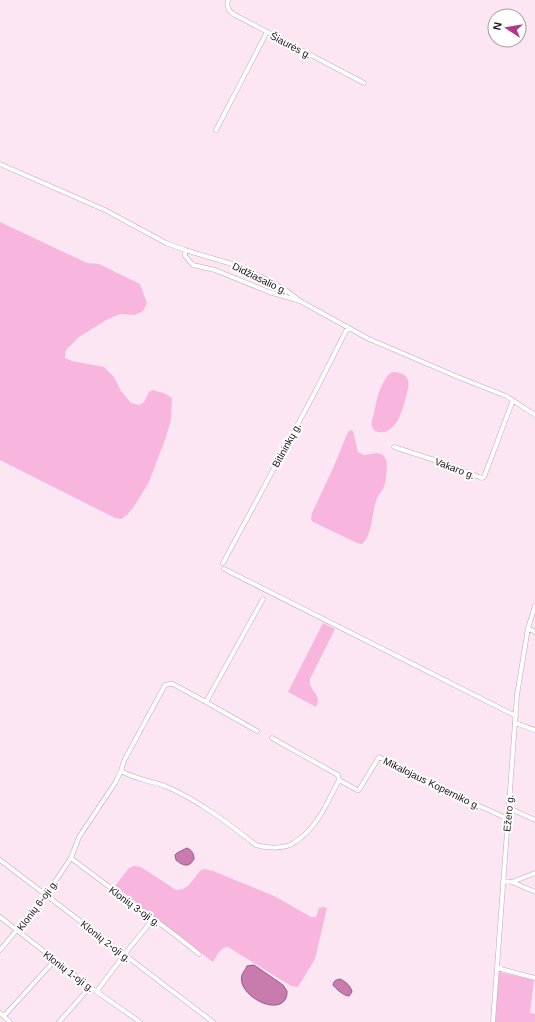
<svg xmlns="http://www.w3.org/2000/svg" width="535" height="1022" viewBox="0 0 535 1022" font-family="Arial,sans-serif">
<style>
.green{fill:#f8b6df}
.water{fill:#c97bad;stroke:#945b80}
.lines{fill:none;stroke-linecap:round;stroke-linejoin:round}
.street-casing{stroke:#c2a7b7;stroke-width:5}
.street{stroke:#fff;stroke-width:4}
.labels{text-anchor:middle;stroke-width:4;stroke-linejoin:round;paint-order:stroke}
.street-label{font-size:10px;fill:#1a1116;stroke:#fff}
</style>
<rect width="100%" height="100%" fill="#fde6f3"/>
<!-- green -->
<path class="green" d="M0 222 87 263 99 264 140 284 147 303 143 311 135 315 120 314 108 319 79 337 66 350 65 358 72 361 104 367 114 377 121 391 131 403 139 405 144 402 149 392 152 390 164 393 172 398 171 420 166 437 149 482 133 508 127 515 121 519 115 518 0 460Z
M393 372C399 372 407 374 408 381 410 388 402 413 398 420 396 423 393 427 390 429 385 434 374 434 372 426 371 423 372 420 373 417 377 400 378 388 389 374Z
M350 430 353 431 358 452C360 453 362 454 364 455 371 455 382 449 386 460 388 465 386 482 384 487 382 492 377 496 376 501 372 513 372 537 362 544L357 543 313 522 311 519 312 513 334 466 347 434Z
M323 623 335 629 310 679C308 689 318 692 318 701 318 703 317 705 316 707L288 692Z
M134 866 141 867 176 890 183 889 189 885 200 871 204 869 213 871 274 896 311 917H316L319 908 324 907 327 908 315 959 298 987 291 986 228 947C220 947 217 956 213 962L115 886 129 868Z
M499 972 534 980 530 1013 535 1014V1022H495Z"/>
<!-- water -->
<path class="water" d="M187 848C192 850 194 854 194 859 189 868 183 866 176 860L175 855 177 853Z
M254 965 283 985 287 991C287 993 287 996 286 998 277 1017 236 994 242 975 243 972 246 969 247 966Z
M340 979C346 982 351 986 352 992L349 996C344 996 336 989 333 985 334 980 336 980 340 979Z"/>
<g class="lines">
<!-- street casing -->
<g class="street-casing">
<path id="street" d="M228 0C226 8 229 11 235 15L364 83
M216 130 267 32
M0 164 105 210 166 243 185 250 232 264 266 279 287 291 300 301 369 339 458 377 506 396 535 415
M185 250V256L193 265 215 270 269 292 300 301
M394 447 450 465 479 477 482 478 484 477 513 400
M223 563 314 394 348 327
M224 569 516 716
M528 628 535 632
M206 702 263 599
M515 723 535 730
M272 738 338 775 339 781
M121 771C135 779 151 781 165 786 198 800 228 823 256 845 266 848 280 849 290 845 293 844 295 841 298 840 318 826 327 803 338 782L341 781 357 790H359L379 757 451 793 508 819
M509 808 535 820
M71 858C113 891 158 920 199 954
M0 860 213 1022
M503 881 512 882 535 892
M512 882 535 873
M0 917 90 987 140 1022
M0 950 46 895 71 858 79 837 115 783 121 771 123 764 125 759 165 685 170 684H173L206 702 257 731
M497 968 535 978
M97 991 124 955 153 919
M0 1013 10 1022
M4 1016 55 960
M59 1022 90 987
M493 1022 517 695 528 628 535 606"/>
</g>
<!-- street -->
<use href="#street" class="street"/>
</g>
<g class="labels">
<!-- street labels -->
<g class="street-label">
<text transform="translate(291 45) rotate(28)" y="4">Šiaurės g.</text>
<text transform="translate(260 278) rotate(26)" y="4">Didžiasalio g.</text>
<text transform="translate(286 445) rotate(-61)" y="4">Bitininkų g.</text>
<text transform="translate(455 468) rotate(21)" y="4">Vakaro g.</text>
<text transform="translate(432 783) rotate(26)" y="4">Mikalojaus Koperniko g.</text>
<text transform="translate(508 813) rotate(-85)" y="4">Ežero g.</text>
<text transform="translate(37 905) rotate(-53)" y="4">Klonių 6-oji g.</text>
<text transform="translate(135 906) rotate(36)" y="4">Klonių 3-oji g.</text>
<text transform="translate(106 941) rotate(38)" y="4">Klonių 2-oji g.</text>
<text transform="translate(69 971) rotate(37)" y="4">Klonių 1-oji g.</text>
</g>
</g>
<!-- north arrow -->
<g transform="translate(507 28) rotate(282)"><circle r="19" fill="#ffffff" stroke="#a3a0a2"/>
<path d="M0-3L7 15L0 10L-7 15Z" fill="#b0388c"/>
<text y="-6" font-size="11" font-weight="bold" text-anchor="middle" fill="#1a1116">N</text>
</g>
</svg>
